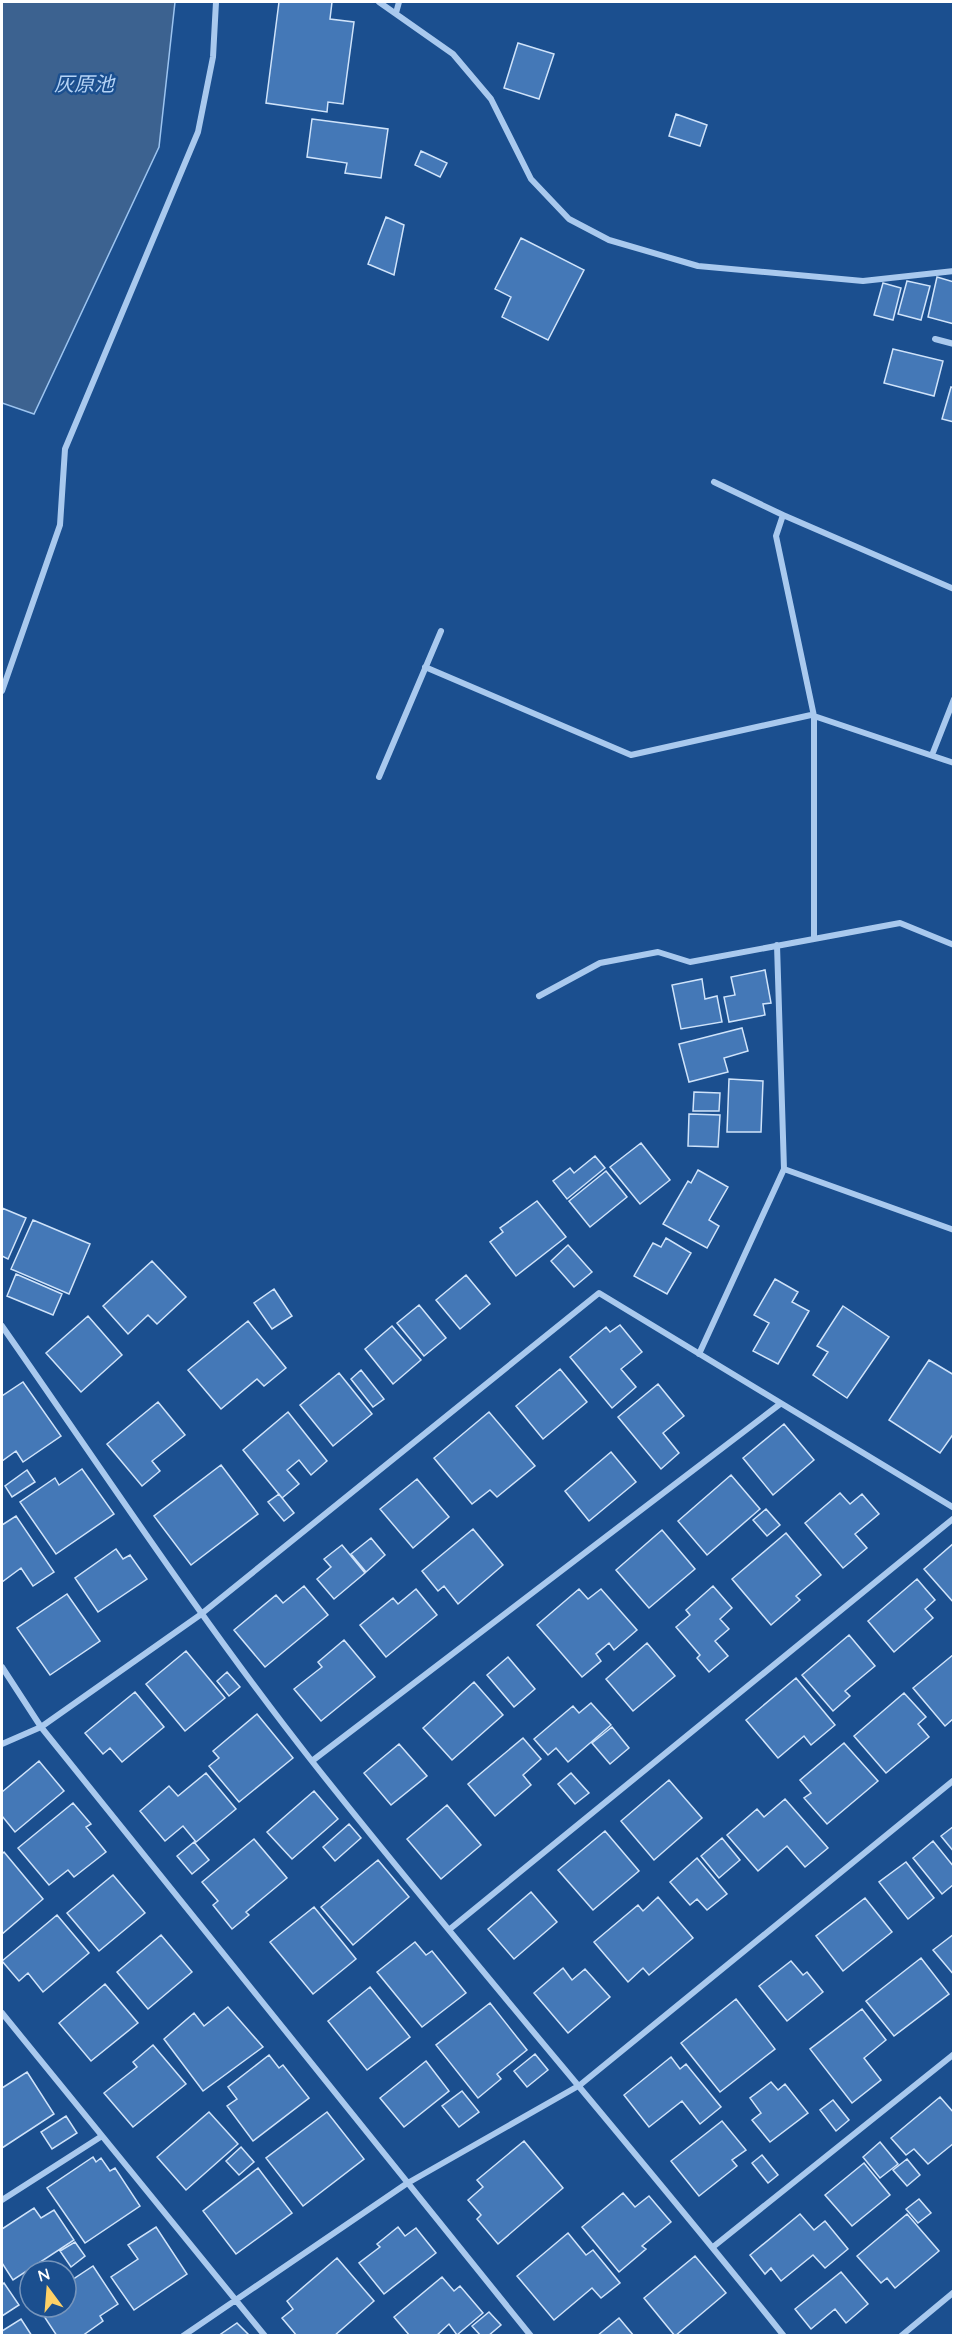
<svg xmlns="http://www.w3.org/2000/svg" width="955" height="2337" viewBox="0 0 955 2337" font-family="Quicksand,'Noto Sans JP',sans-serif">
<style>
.water{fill:#3c6290;stroke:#9cc4f0;stroke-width:1.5}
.building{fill:#4478b7;stroke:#cfe3fa;stroke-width:1.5}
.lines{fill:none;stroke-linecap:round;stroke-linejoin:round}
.street{stroke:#a9c9ee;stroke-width:6}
.labels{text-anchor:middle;stroke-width:5;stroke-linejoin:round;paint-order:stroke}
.water-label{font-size:20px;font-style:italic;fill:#b5d3f5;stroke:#1b4f8f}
</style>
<rect width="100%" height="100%" fill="#1b4f8f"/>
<!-- water -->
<path class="water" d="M2 2H175L159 147 34 414 2 403Z"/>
<!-- building -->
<path class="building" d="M279 2H332L330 19 354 22 343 104 328 102 327 112 266 103Z
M518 43 554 54 539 99 504 88Z
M676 114 707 125 700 146 669 136Z
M312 119 388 129 381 178 345 173 347 163 307 157Z
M421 151 447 163 440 177 415 165Z
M386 217 404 225 394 275 368 264Z
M521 238 584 270 548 340 502 317 511 297 495 289Z
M937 277 954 282V324L928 317Z
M907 281 930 286 921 320 898 314Z
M883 283 901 288 893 320 874 315Z
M893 349 943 361 934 396 884 383Z
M951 387 954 388V422L942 419Z
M765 970 771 1003 763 1004 765 1015 729 1022 724 997 735 995 731 977Z
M702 979 705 999 717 996 722 1022 681 1029 672 985Z
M742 1028 748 1051 724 1058 728 1072 689 1082 679 1044Z
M729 1079 763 1081 761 1132H727Z
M694 1092 720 1093 719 1111H693Z
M689 1114 720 1115 718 1147 688 1146Z
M641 1143 670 1180 640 1204 610 1167Z
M595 1156 605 1168 567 1199 553 1181 570 1168 574 1173Z
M698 1170 728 1187 709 1220 719 1226 707 1248 663 1224 688 1181 691 1183Z
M606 1171 627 1197 590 1227 569 1201Z
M537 1201 566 1237 516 1276 490 1242 503 1232 500 1228Z
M2 1208 26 1218 8 1259 2 1256Z
M33 1220 90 1244 69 1294 11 1269Z
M666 1238 691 1253 667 1294 634 1276 653 1243 661 1247Z
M568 1245 592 1272 574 1287 551 1261Z
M152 1261 186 1297 157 1324 148 1315 128 1334 103 1306Z
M16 1274 62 1294 53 1315 7 1296Z
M466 1275 490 1304 460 1329 436 1300Z
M775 1279 798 1292 792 1302 809 1311 778 1364 753 1351 769 1323 754 1315Z
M274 1289 292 1316 272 1329 254 1303Z
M419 1305 446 1338 424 1356 397 1323Z
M843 1306 889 1337 847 1398 813 1375 828 1352 817 1346Z
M88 1316 122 1355 81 1392 46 1353Z
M248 1321 286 1368 264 1386 257 1379 221 1409 188 1370Z
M620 1325 642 1352 621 1369 636 1387 612 1408 570 1357 606 1327 610 1332Z
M392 1326 421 1360 393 1384 365 1349Z
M929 1360 954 1375V1433L940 1453 889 1420Z
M560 1369 587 1402 543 1439 516 1406Z
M361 1370 384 1399 373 1407 351 1379Z
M339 1373 372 1414 333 1446 300 1405Z
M23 1382 61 1436 23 1462 16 1451 2 1461V1396Z
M658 1384 684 1416 663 1433 679 1453 661 1469 618 1417Z
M158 1402 185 1435 152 1461 160 1471 142 1486 107 1444Z
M288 1412 327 1461 311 1475 299 1460 287 1470 299 1484 282 1498 243 1450Z
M489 1412 535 1466 497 1497 490 1490 472 1504 434 1458Z
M784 1424 814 1460 773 1495 743 1458Z
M611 1452 636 1482 589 1521 565 1491Z
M221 1465 258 1514 191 1565 154 1516Z
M82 1469 114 1514 56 1554 20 1502 55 1478 59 1485Z
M27 1470 35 1482 12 1497 5 1486Z
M731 1475 760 1509 707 1555 678 1521Z
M417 1479 449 1517 413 1548 380 1509Z
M840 1493 850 1504 862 1494 879 1514 855 1534 867 1548 843 1568 805 1523Z
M279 1494 294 1513 284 1521 268 1502Z
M766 1509 780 1525 767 1536 753 1520Z
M16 1516 54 1572 33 1586 21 1568 2 1582V1525Z
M473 1529 503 1565 458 1604 444 1586 438 1591 422 1571Z
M662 1530 695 1569 649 1608 616 1570Z
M786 1533 821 1575 796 1596 800 1600 771 1625 732 1579Z
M371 1538 385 1555 366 1572 351 1554Z
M954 1543V1603L924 1569Z
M342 1545 365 1573 334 1599 317 1579 331 1567 324 1559Z
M116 1549 123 1559 130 1555 147 1579 98 1612 75 1578Z
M917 1579 935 1600 925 1609 933 1618 894 1652 868 1621Z
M304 1586 328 1615 265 1667 234 1630 276 1595 283 1603Z
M713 1586 732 1608 720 1619 729 1629 715 1641 728 1656 709 1672 697 1658 700 1655 676 1627 690 1615 686 1610Z
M416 1589 437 1615 386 1657 360 1625 393 1598 398 1604Z
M579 1589 588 1599 601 1589 637 1630 614 1650 609 1643 596 1654 601 1661 582 1677 537 1625Z
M67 1594 100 1641 50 1675 17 1628Z
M849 1635 875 1666 845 1691 850 1696 833 1711 802 1675Z
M344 1640 375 1677 321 1721 294 1689 322 1667 318 1662Z
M647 1643 675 1676 633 1711 606 1679Z
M186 1651 225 1698 185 1731 146 1684Z
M954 1654V1718L945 1726 913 1688Z
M508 1657 535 1689 514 1707 487 1675Z
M227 1672 240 1687 229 1696 217 1681Z
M796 1678 835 1725 811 1745 804 1736 778 1758 746 1720Z
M474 1682 503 1715 452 1760 423 1728Z
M135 1692 164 1727 122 1762 110 1748 103 1754 85 1733Z
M904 1693 926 1717 918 1724 929 1737 886 1773 854 1736Z
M591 1703 611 1725 568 1762 556 1748 548 1755 534 1739 573 1706 579 1713Z
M257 1714 293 1758 239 1802 209 1766 219 1758 213 1751Z
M612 1727 629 1748 610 1764 592 1743Z
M523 1738 541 1759 523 1775 531 1785 495 1816 468 1784Z
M844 1743 878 1781 827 1824 804 1798 811 1793 800 1780Z
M399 1744 427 1776 391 1805 364 1773Z
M39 1761 64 1791 15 1832 2 1816V1792Z
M206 1773 236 1809 196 1842 183 1826 165 1841 140 1811 169 1786 178 1796Z
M571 1773 589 1793 575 1804 558 1784Z
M669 1780 702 1818 654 1860 621 1821Z
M314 1791 338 1819 292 1859 267 1832Z
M785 1799 828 1848 805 1867 787 1846 758 1871 727 1835 757 1809 764 1817Z
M73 1803 91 1824 86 1827 106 1852 74 1877 68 1870 49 1885 18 1848Z
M447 1805 481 1845 441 1879 407 1839Z
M349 1824 361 1838 335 1861 323 1847Z
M954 1826V1852L941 1836Z
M605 1831 639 1871 593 1910 558 1870Z
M722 1838 740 1860 719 1878 701 1856Z
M254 1839 287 1878 246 1912 249 1915 232 1929 213 1905 218 1901 202 1882Z
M933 1841 954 1867V1884L942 1894 913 1858Z
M194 1842 209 1860 192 1874 177 1856Z
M4 1852 43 1899 2 1934V1854Z
M697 1858 727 1894 707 1910 697 1899 690 1905 670 1882Z
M378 1860 409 1897 353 1945 321 1907Z
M906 1862 934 1898 908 1919 879 1882Z
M113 1875 145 1913 99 1951 67 1913Z
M531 1892 557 1922 514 1959 488 1929Z
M658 1897 693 1938 649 1975 643 1968 628 1982 594 1942 638 1905 643 1911Z
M865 1898 892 1932 843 1971 816 1936Z
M314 1907 356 1959 313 1994 270 1942Z
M57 1915 89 1953 43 1992 28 1973 19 1981 2 1961Z
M954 1934V1975L933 1950Z
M161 1935 192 1972 148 2009 117 1972Z
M415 1942 426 1955 432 1951 466 1993 422 2027 377 1972Z
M921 1958 949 1994 894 2036 866 2001Z
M791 1961 803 1975 807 1972 823 1992 787 2021 759 1986Z
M563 1968 572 1980 585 1969 610 1997 568 2033 534 1993Z
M105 1984 138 2023 91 2061 59 2023Z
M370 1987 410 2037 367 2070 328 2021Z
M736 1999 775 2049 720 2092 681 2043Z
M490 2003 527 2050 497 2074 501 2079 478 2098 436 2045Z
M228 2007 263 2047 203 2091 164 2039 194 2013 204 2026Z
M862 2009 886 2040 864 2058 881 2080 852 2103 810 2049Z
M153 2045 186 2084 133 2127 104 2093 137 2067 133 2062Z
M535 2054 548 2070 527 2087 514 2071Z
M269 2055 279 2068 283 2065 309 2098 253 2141 227 2106 237 2099 228 2087Z
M671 2057 680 2069 686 2064 721 2107 700 2124 682 2101 649 2127 624 2095Z
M426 2061 449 2091 404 2127 380 2098Z
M27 2072 54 2114 2 2148V2088Z
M771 2082 778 2090 785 2084 808 2113 770 2142 752 2120 761 2113 750 2098Z
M462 2091 479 2112 459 2127 442 2106Z
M940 2097 954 2113V2143L928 2164 914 2149 906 2155 891 2138Z
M833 2100 849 2120 836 2131 820 2110Z
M209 2112 238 2144 186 2190 157 2157Z
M327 2112 364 2159 303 2206 266 2158Z
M66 2116 77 2133 52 2149 41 2132Z
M722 2121 746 2150 732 2160 737 2166 699 2196 671 2161Z
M524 2141 563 2188 498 2244 477 2219 481 2215 468 2200 483 2187 477 2180Z
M880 2142 898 2164 880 2178 863 2157Z
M241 2147 254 2162 239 2175 226 2161Z
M762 2155 778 2175 768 2183 752 2163Z
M93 2157 96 2162 101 2158 110 2171 115 2168 140 2206 85 2243 47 2188Z
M907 2159 920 2175 907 2186 893 2170Z
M864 2163 890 2195 852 2226 825 2195Z
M258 2168 292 2213 236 2254 203 2211Z
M623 2193 635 2207 649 2196 671 2222 642 2246 646 2249 619 2272 582 2227Z
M919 2199 931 2213 918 2223 906 2209Z
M34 2208 41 2218 54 2210 74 2240 13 2280 2 2263V2229Z
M800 2214 814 2230 825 2221 848 2249 825 2268 813 2255 781 2281 771 2268 765 2274 750 2255Z
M907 2214 939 2251 895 2288 887 2278 881 2283 857 2256Z
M156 2227 187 2274 134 2310 111 2277 138 2259 128 2245Z
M398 2227 405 2236 416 2228 436 2253 384 2294 359 2263 380 2247 377 2244Z
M568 2233 586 2255 593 2250 620 2283 601 2298 592 2288 554 2320 517 2276Z
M75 2242 85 2256 71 2267 60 2251Z
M695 2256 726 2293 675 2336 644 2298Z
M337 2258 374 2301 334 2336H297L282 2318 293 2309 287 2301Z
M93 2266 118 2304 100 2316 103 2321 82 2336H57L38 2307H66V2284Z
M841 2272 868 2304 846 2323 835 2309 811 2329 795 2309Z
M442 2277 454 2291 460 2286 483 2313 457 2335 449 2324 436 2336H410L394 2317Z
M4 2283 19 2305 2 2316V2285Z
M489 2312 501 2325 488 2336H481L472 2326Z
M619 2318 634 2336H597Z
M21 2319 32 2336H2V2331Z
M237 2323 250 2336H218Z"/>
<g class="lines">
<!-- street -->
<path class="street" d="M379 2 453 54 491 99 531 179 569 219 609 240 698 266 863 281 954 271
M396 13 399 2
M935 339 954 344
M714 482 783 515
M425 667 631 755 811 715 954 763
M2 691 60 525 65 449 198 132 213 57 216 2
M932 755 954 699
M379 777 441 631
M814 938V716L776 536 783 515 954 589
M539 996 600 963 658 952 690 962 900 923 954 945
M784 1169 954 1230
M2 1326C104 1472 201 1620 311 1760 465 1955 629 2142 784 2336
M699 1354 784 1169 777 945
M2 1667 41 1727 531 2336
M2 1744 41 1727 200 1615 599 1293 954 1508
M312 1761 780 1404
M450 1929 954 1518
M2 2013 265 2336
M2 2200 102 2136
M713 2247 954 2054
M183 2336 406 2184 580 2085 954 1780
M901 2336 954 2292"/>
</g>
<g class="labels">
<!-- water labels -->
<g class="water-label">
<text x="84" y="91">灰原池</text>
</g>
</g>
<!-- border -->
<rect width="955" height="2337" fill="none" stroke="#ffffff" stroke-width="6"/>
<!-- north arrow -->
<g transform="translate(48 2289) rotate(344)"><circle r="28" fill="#1b4f8f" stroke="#7695bc" stroke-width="1.5"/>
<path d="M0-4.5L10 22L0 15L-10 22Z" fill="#ffd166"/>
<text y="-9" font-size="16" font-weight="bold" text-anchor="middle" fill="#ffffff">N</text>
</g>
</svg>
